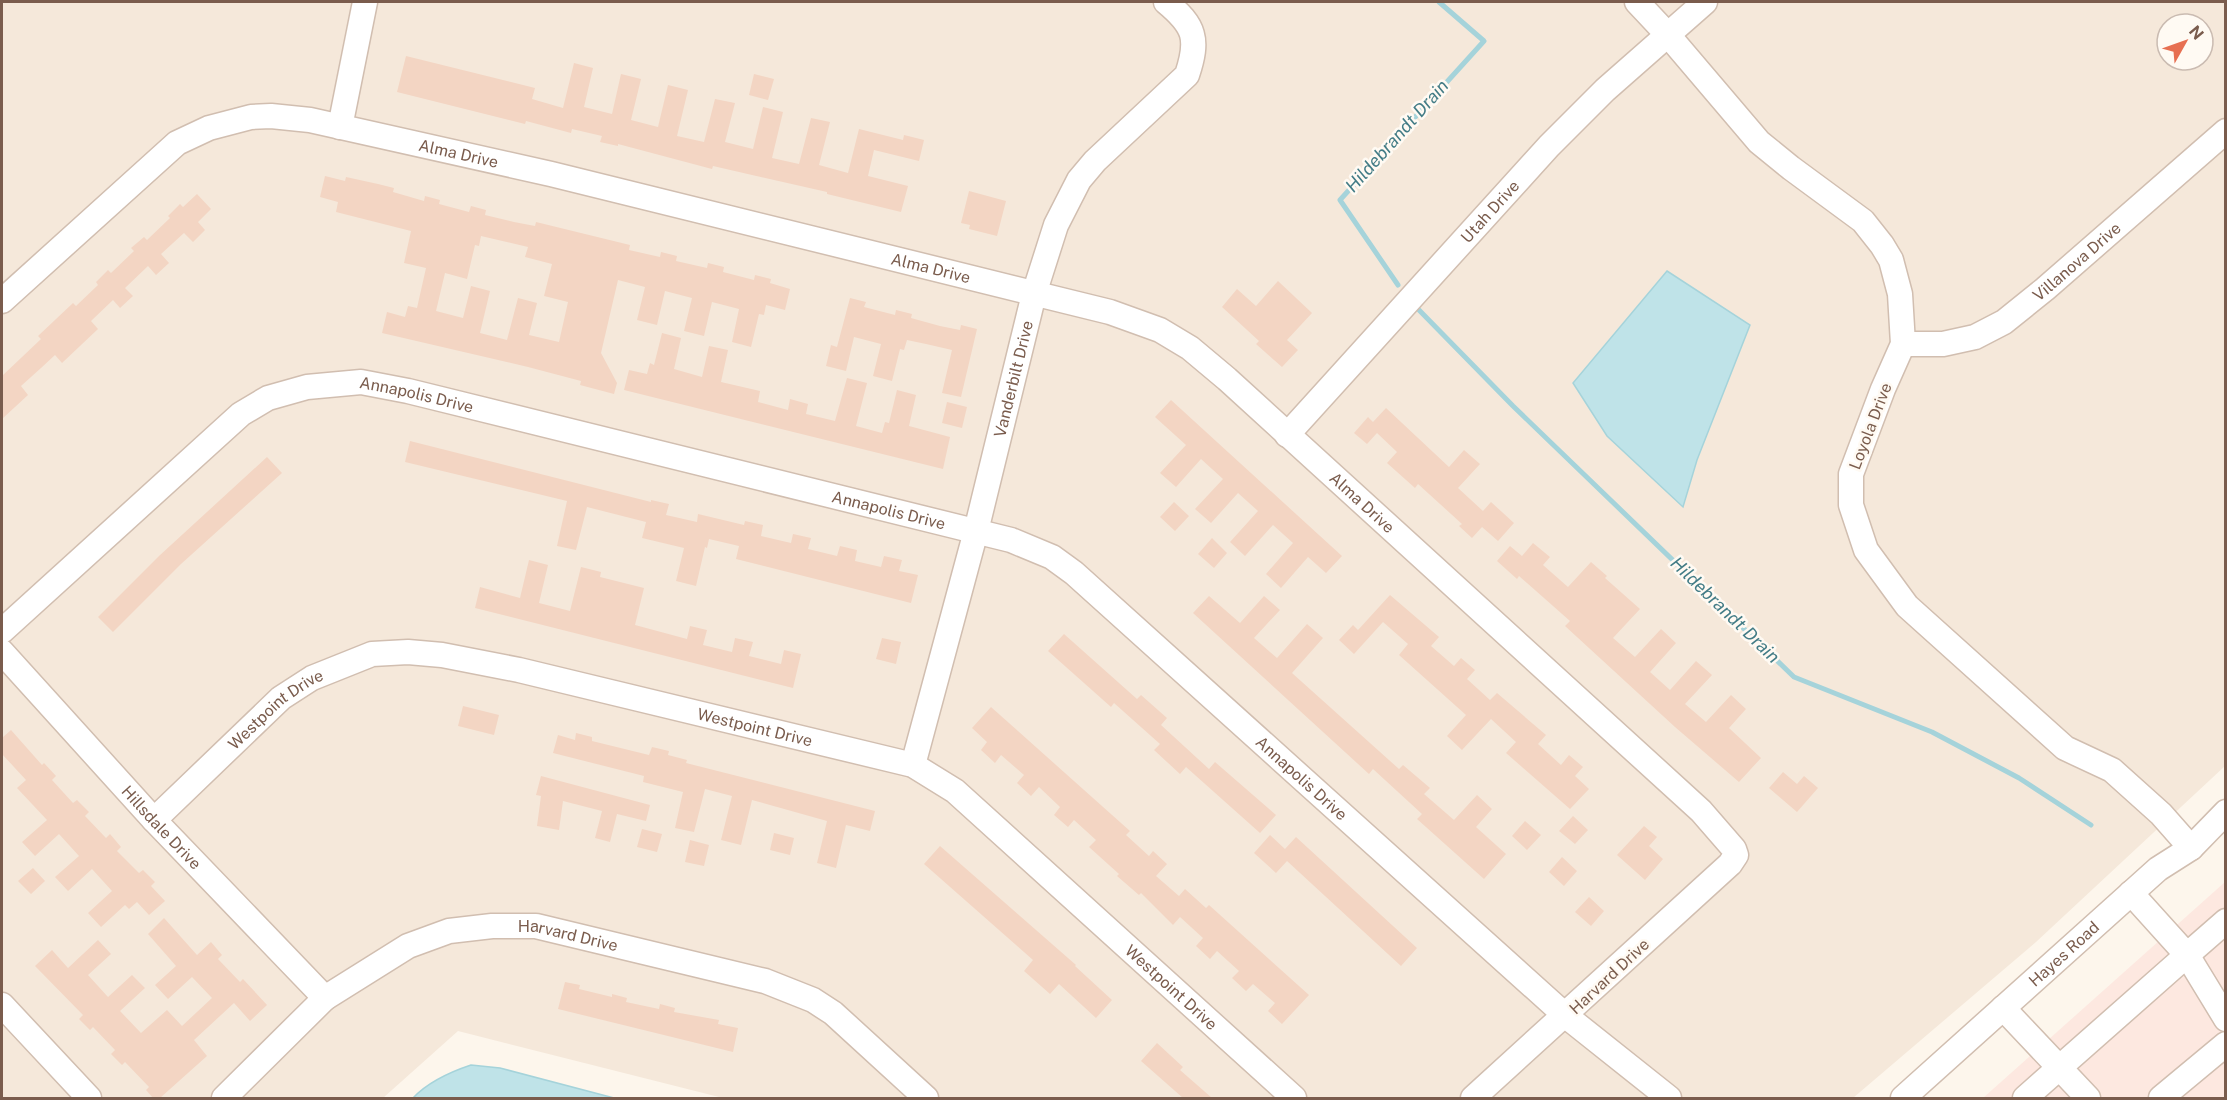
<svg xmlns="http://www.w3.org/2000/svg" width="2227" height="1100" viewBox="0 0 2227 1100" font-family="'Public Sans',sans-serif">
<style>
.residential{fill:#f5e8da;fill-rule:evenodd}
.commercial{fill:#fde8e0}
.water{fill:#bfe3e8;stroke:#a5d3da;stroke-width:1.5}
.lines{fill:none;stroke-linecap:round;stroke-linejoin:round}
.stream{stroke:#a5d3da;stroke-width:5}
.building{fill:#f3d5c3;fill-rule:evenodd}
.minor-casing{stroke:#d1beb0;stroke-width:27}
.minor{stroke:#fff;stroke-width:24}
.labels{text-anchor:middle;stroke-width:5;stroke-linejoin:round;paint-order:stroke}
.street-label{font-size:16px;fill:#7a5c4d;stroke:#fffaf3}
.water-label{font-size:18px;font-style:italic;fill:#437c86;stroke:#fffaf3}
</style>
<rect width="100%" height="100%" fill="#fdf6ec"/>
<!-- residential -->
<path class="residential" d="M2 2H2225V766L2036 942 1853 1098H723L458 1031 383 1098H2ZM2167 24H2203V60H2167Z"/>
<!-- commercial -->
<path class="commercial" d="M2225 882V1098H1983Z"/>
<!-- water -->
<path class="water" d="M1667 271 1750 325 1697 460 1683 507 1607 436 1573 383Z
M471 1065 500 1068 614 1098H413C428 1082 450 1072 471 1065Z"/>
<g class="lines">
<!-- stream -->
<path class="stream" d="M1398 285 1340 200 1484 41 1439 2
M1419 310 1513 406 1794 677 1932 732 2019 778 2091 825"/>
</g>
<!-- building -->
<path class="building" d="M406 56 535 88 532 99 563 108 574 63 593 68 584 107 612 114 621 74 641 79 631 120 658 127 668 85 688 90 677 136 704 142 715 99 735 103 725 142 753 149 763 107 783 112 772 158 799 164 811 118 830 122 819 165 848 173 859 129 903 140 904 135 924 140 919 161 874 150 868 176 908 186 901 212 827 194V192L713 166 712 169 618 144V146L600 142 602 136 572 129 571 133 526 121 525 124 397 92Z
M754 74 774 79 768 100 749 95Z
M325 176 345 181 346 177 378 184 394 188 393 192 424 201 425 196 440 200 439 204 469 212 471 206 486 210 485 215 514 222 535 226 536 222 630 245 629 250 660 257 661 252 677 256 676 261 707 268 708 263 724 267 723 272 754 280 755 275 771 279 770 283 790 289 785 310 766 305 764 315 759 314 751 347 732 342 739 309 712 302 704 336 684 331 692 298 665 291 657 325 637 320 645 287 618 280 601 353 617 383 614 394 580 385 581 381 528 367 382 333 387 312 405 317 408 306 417 308 426 268 404 263 411 231 336 212 338 202 320 197ZM481 236 528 247 525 257 552 264 544 296 568 302 559 342 529 335 537 303 518 298 507 340 480 333 490 291 471 286 463 318 436 311 445 273 467 279 475 245 479 246Z
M969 191 1006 201 997 236 969 229 970 225 961 223Z
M197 194 211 209 198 222 205 230 193 242 184 233 161 254 169 263 156 275 148 266 125 288 133 296 120 308 113 300 91 321 98 329 62 363 55 355 41 368 21 386 28 395 2 419V376L41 339 38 336 73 303 76 306 98 285 96 282 108 270 111 273 134 251 131 248 144 237 147 240 170 218 168 216 180 204 183 207Z
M1278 281 1312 313 1287 340 1298 350 1282 367 1256 344 1259 341 1222 307 1237 289 1256 306Z
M850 298 866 302 864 307 895 315 896 310 912 314 911 318 940 326 960 330 961 325 977 329 961 397 942 393 952 350 926 344 907 340 904 350 900 349 892 381 873 376 881 344 854 337 846 371 826 366 831 345 837 347Z
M662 333 681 338 674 369 702 377 709 346 728 350 721 382 760 391 758 402 788 410 790 399 808 404 806 414 835 421 847 378 867 383 856 426 882 433 885 422 889 423 897 390 916 395 909 426 950 437 943 469 624 390 629 370 647 374 650 363 654 365Z
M1171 400 1342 556 1326 573 1308 557 1281 588 1266 574 1293 543 1273 525 1245 556 1230 542 1258 511 1238 493 1211 523 1195 509 1223 479 1201 459 1176 487 1160 473 1186 445 1155 417Z
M947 402 967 407 962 428 942 423Z
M1386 408 1449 467 1464 450 1480 464 1458 488 1483 511 1491 502 1514 523 1498 541 1482 527 1472 538 1459 526 1462 524 1418 484 1415 488 1387 463 1397 452 1377 433 1367 444 1354 433 1368 417 1373 422Z
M410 441 651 502V500L669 504 666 515 697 522 698 514 744 525 745 521 763 525 761 536 791 543 793 534 811 538 808 549 837 556 840 546 857 550 855 561 881 567 884 556 902 560 899 571 918 575 911 603 736 559 739 546 709 539 707 548 705 547 696 586 676 581 684 548 642 538 646 522 587 507 576 550 557 546 567 501 405 462Z
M267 457 282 473 181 564 113 632 98 617 159 556Z
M1174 502 1189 516 1175 531 1160 517Z
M1212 538 1227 553 1214 568 1198 554Z
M1533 543 1550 557 1543 565 1568 587 1591 562 1607 576 1605 578 1640 609 1613 638 1635 657 1661 629 1676 643 1650 672 1670 690 1696 661 1712 675 1685 704 1706 722 1731 695 1746 709 1729 728 1761 758 1739 782 1675 727 1565 626 1570 621 1527 583 1519 576 1517 579 1497 561 1510 546 1522 556Z
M529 560 548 565 539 603 570 611 581 567 601 572 600 577 644 588 635 625 687 639 690 626 707 630 703 645 732 652 735 638 753 642 749 656 781 664 784 650 801 654 793 688 475 608 480 587 520 598Z
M1390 595 1439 637 1431 646 1454 666 1461 658 1475 670 1467 679 1490 700 1497 693 1546 735 1538 744 1561 765 1569 755 1583 767 1575 776 1589 789 1570 809 1506 753 1516 742 1491 719 1462 750 1447 736 1466 715 1399 655 1408 644 1383 622 1354 654 1339 640 1353 625 1358 630Z
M1209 596 1240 623 1264 596 1280 610 1254 638 1277 658 1307 624 1323 638 1292 673 1399 769 1403 765 1430 788 1424 794 1454 820 1477 795 1492 809 1476 827 1506 854 1484 879 1417 819 1422 814 1373 769 1369 774 1193 613Z
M1064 634 1137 699 1141 695 1167 718 1161 725 1209 769 1215 762 1276 815 1260 833 1186 767 1180 774 1154 750 1160 744 1114 703 1111 707 1048 651Z
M882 638 901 642 896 664 876 659Z
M463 706 499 715 494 735 458 726Z
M991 707 1130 831 1126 835 1149 856 1153 851 1167 864 1156 876 1179 896 1185 889 1206 908 1209 905 1309 995 1282 1024 1268 1011 1275 1003 1253 984 1246 991 1232 978 1239 971 1217 951 1210 959 1196 946 1203 938 1180 917 1173 925 1141 893 1139 895 1117 876 1119 874 1089 847 1096 840 1074 820 1068 827 1054 815 1060 807 1039 787 1031 796 1017 783 1024 775 1001 755 995 763 981 750 987 742 972 728Z
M11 730 42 765 44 763 56 776 52 780 73 803 77 800 89 812 85 816 106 838 110 834 121 847 117 851 139 873 143 870 155 882 151 886 165 901 149 915 137 902 129 909 125 905 101 927 88 913 112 891 92 869 68 891 55 877 79 856 59 834 35 856 22 842 47 820 17 788 26 780 2 754V738Z
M576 733 592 737V741L649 755 652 747 669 751 668 755 687 760 686 763 875 811 870 831 846 825 836 868 817 863 827 821 752 800 741 845 721 840 732 796 705 789 694 832 675 828 683 792 643 782 644 776 553 753 558 735 575 740Z
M1783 772 1797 784 1804 776 1818 788 1797 812 1769 788Z
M541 776 650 805 646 821 617 814 610 842 595 838 602 811 563 801 559 830 537 826 541 796 536 795Z
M1573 816 1588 830 1575 844 1559 831Z
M1525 821 1541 835 1527 850 1512 836Z
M1644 826 1657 837 1649 846 1663 859 1645 880 1617 855Z
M642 829 662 834 657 852 637 847Z
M774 833 794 838 790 855 770 850Z
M1270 835 1285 849 1296 837 1417 948 1401 966 1287 861 1276 873 1254 853Z
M690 840 709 845 704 866 685 862Z
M940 846 1076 965 1075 966 1112 1000 1096 1018 1059 984 1050 994 1024 971 1033 960 924 864Z
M1562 857 1577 871 1564 886 1549 872Z
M33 868 45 881 31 894 18 881Z
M1589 897 1604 911 1591 926 1575 912Z
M164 918 197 955 211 942 222 955 218 959 240 982 243 979 267 1005 250 1021 234 1003 194 1040 207 1056 160 1098H153L146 1090 149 1087 125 1062 122 1065 111 1054 115 1050 93 1027 90 1030 79 1019 83 1015 35 966 52 950 68 968 98 940 111 954 88 975 108 997 132 975 145 988 120 1011 141 1033 167 1010 182 1026 212 998 192 977 168 999 155 985 176 966 148 934Z
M565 982 580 985 579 989 612 997V994L627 998 626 1002 659 1009 660 1004 675 1008 674 1012 719 1020 718 1024 738 1028 733 1052 558 1009Z
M1157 1043 1183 1067 1180 1070 1212 1098H1183L1141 1061Z"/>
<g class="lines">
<!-- minor casing -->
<g class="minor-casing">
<g id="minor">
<path d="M1637 2 1668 35 1759 142 1791 168 1863 221 1882 245 1891 260 1900 294 1903 344 1883 389 1851 474V505L1866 550 1907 606 2065 748 2112 770 2161 814 2191 848"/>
<path d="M340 127 365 2"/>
<path id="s1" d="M2 301 177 143 209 128 251 117 271 116 310 120 551 174 1110 312 1160 330 1190 348 1227 379 1701 811 1734 849 1736 855 1730 864 1473 1098"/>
<path id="s2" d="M1903 344H1943L1975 337 2004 322 2045 289 2226 131"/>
<path id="s3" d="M1287 435 1549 146 1605 90 1705 2"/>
<path id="s4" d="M2 631 241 414 268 398 307 387 361 382 408 391 1011 540 1052 557 1074 573 1566 1016 1669 1098"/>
<path id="s5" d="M2 652 154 820 325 998"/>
<path id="s6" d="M913 765 976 531 1034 294 1056 225 1079 180 1095 161 1187 75C1199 39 1195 26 1166 2"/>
<path id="s7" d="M154 820 281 698 312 678 372 654 408 652 442 655 519 670 913 765 955 791 1294 1098"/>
<path d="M2131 893 2187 955 2226 921"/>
<path d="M2 1005 89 1098"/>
<path d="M2003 1008 2088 1098"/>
<path id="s8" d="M224 1098 325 998 408 946 449 931 492 926H536L765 981 813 1000 833 1013 926 1098"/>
<path id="s9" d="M1903 1098 2158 869 2191 848 2226 812"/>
<path d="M2025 1098 2187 955 2226 1019"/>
<path d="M2161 1098 2226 1044"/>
</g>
</g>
<!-- minor -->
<use href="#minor" class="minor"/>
</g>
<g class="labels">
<!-- street labels -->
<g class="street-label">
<text dy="6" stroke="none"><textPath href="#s1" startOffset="526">Alma Drive</textPath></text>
<text dy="6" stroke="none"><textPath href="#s3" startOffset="302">Utah Drive</textPath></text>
<text dy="6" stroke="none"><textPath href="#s2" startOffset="200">Villanova Drive</textPath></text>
<text dy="6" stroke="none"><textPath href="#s1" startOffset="1012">Alma Drive</textPath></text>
<text dy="6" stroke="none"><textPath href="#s6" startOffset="399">Vanderbilt Drive</textPath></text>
<text dy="6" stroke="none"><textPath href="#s4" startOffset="506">Annapolis Drive</textPath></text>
<text transform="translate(1870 426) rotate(-69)" y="6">Loyola Drive</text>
<text dy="6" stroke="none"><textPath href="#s1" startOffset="1516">Alma Drive</textPath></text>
<text dy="6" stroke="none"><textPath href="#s4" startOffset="992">Annapolis Drive</textPath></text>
<text dy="6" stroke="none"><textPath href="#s7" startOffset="165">Westpoint Drive</textPath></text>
<text dy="6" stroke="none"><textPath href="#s7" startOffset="669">Westpoint Drive</textPath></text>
<text dy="6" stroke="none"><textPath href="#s4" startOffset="1496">Annapolis Drive</textPath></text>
<text dy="6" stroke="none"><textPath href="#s5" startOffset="237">Hillsdale Drive</textPath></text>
<text dy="6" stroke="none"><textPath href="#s8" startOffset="404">Harvard Drive</textPath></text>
<text dy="6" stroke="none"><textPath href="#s9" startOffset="216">Hayes Road</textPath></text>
<text transform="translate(1609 976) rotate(-43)" y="6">Harvard Drive</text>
<text dy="6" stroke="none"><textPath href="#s7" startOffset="1173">Westpoint Drive</textPath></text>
</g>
<!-- water labels -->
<g class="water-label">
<text transform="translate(1397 136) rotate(-48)" y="6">Hildebrandt Drain</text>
<text transform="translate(1725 610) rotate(44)" y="6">Hildebrandt Drain</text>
</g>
</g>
<!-- border -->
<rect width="2227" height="1100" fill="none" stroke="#7a5c4d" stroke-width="6"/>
<!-- north arrow -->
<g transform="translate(2185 42) rotate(50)"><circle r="28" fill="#fffaf3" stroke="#cabbb1" stroke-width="1.5"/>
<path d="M0-4.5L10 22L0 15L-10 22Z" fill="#e76f51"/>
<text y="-9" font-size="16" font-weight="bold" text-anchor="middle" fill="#7a5c4d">N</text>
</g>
</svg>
